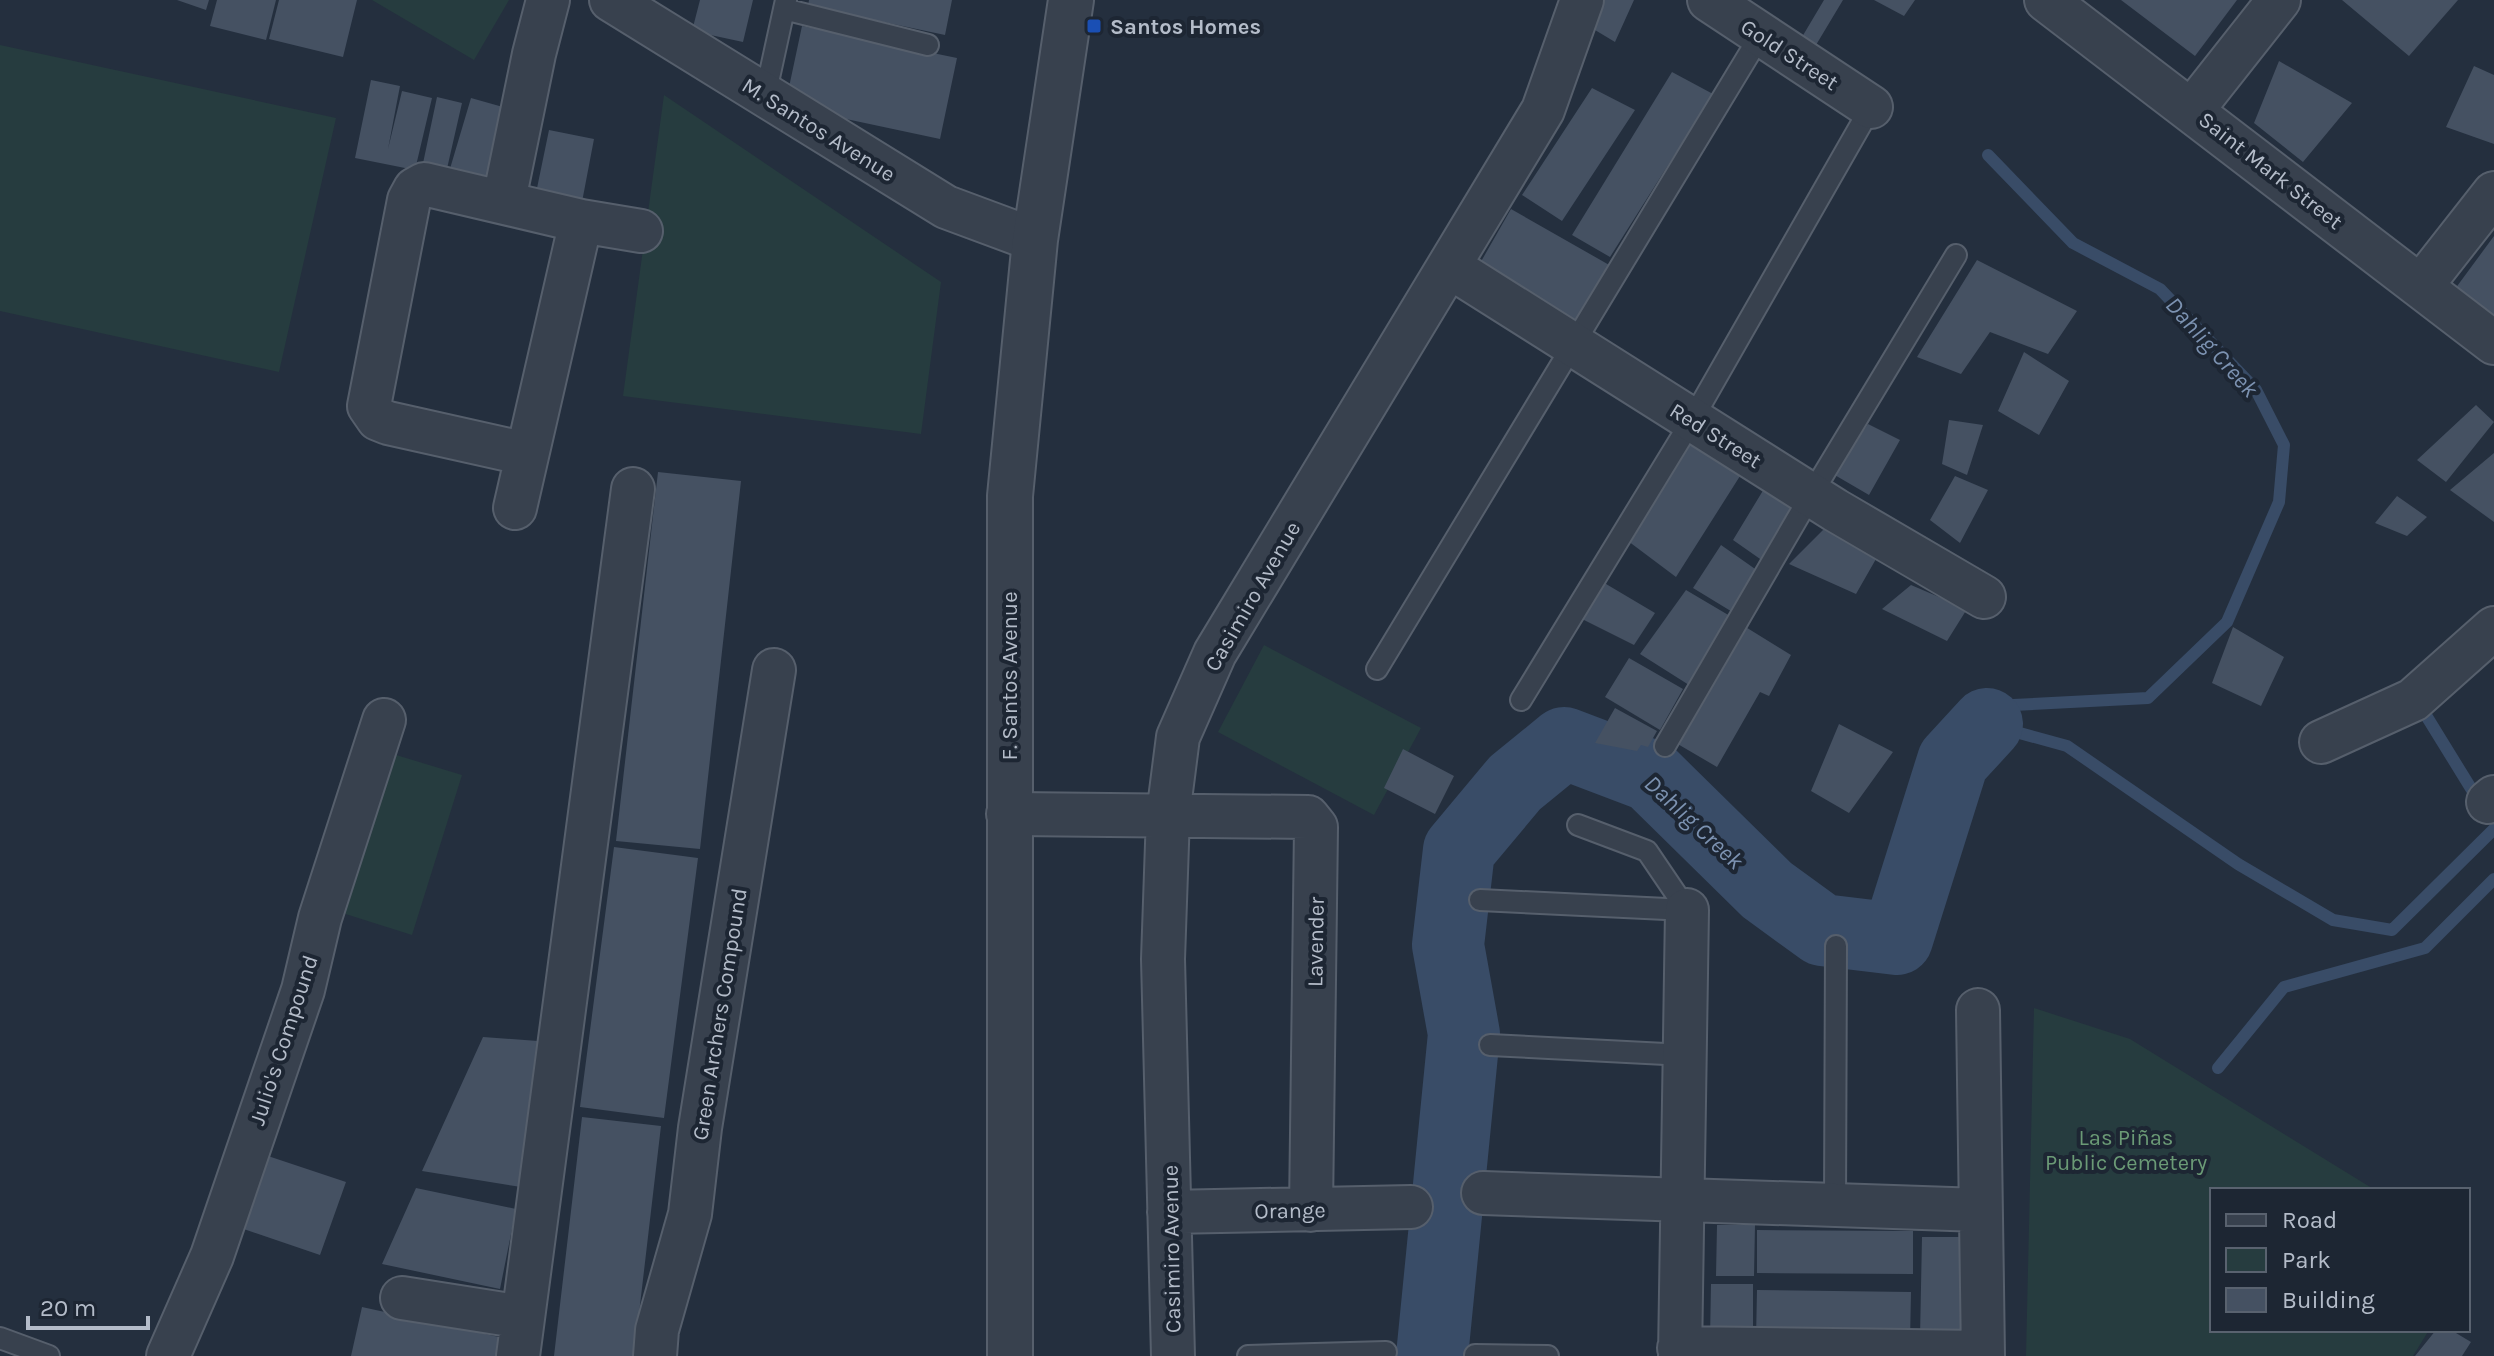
<svg xmlns="http://www.w3.org/2000/svg" width="2494" height="1356" viewBox="0 0 2494 1356" font-family="Karla,sans-serif">
<style>
.green{fill:#263c3f}
.lines{fill:none;stroke-linecap:round;stroke-linejoin:round}
.stream{stroke:#394c67;stroke-width:12}
.river{stroke:#394c67;stroke-width:72}
.building{fill:#455162}
.service-casing{stroke:#565f6c;stroke-width:24}
.minor-casing{stroke:#565f6c;stroke-width:46}
.tertiary-casing{stroke:#565f6c;stroke-width:48}
.service{stroke:#38414e;stroke-width:20}
.minor{stroke:#38414e;stroke-width:42}
.tertiary{stroke:#38414e;stroke-width:44}
.transit-dot{fill:#1a4fb4;stroke:#1d2633;stroke-width:3}
.labels{text-anchor:middle;stroke-width:8;stroke-linejoin:round;paint-order:stroke}
.poi-label{font-size:22px;font-weight:bold;fill:#b4bcc9;stroke:#1d2633;text-anchor:start}
.street-label{font-size:22px;fill:#b4bcc9;stroke:#1d2633}
.park-label{font-size:22px;fill:#6b9a76;stroke:#1d2633}
.water-label{font-size:24px;font-style:italic;fill:#7c92b1;stroke:#1d2633}
</style>
<rect width="100%" height="100%" fill="#242f3e"/>
<!-- green -->
<path class="green" d="M372 0H509L474 60Z
M0 45 336 118 279 372 0 311Z
M664 95 941 282 921 434 623 396Z
M1264 645 1421 728 1374 815 1218 732Z
M383 751 462 775 412 935 333 910Z
M2034 1008 2130 1039 2375 1190H2212V1330H2429L2413 1356H2026Z"/>
<g class="lines">
<!-- stream -->
<path class="stream" d="M2427 717 2480 803
M1987 724 2013 705 2148 698 2227 622 2279 502 2284 445 2256 390 2160 289 2073 243 1988 155
M1987 724 2067 746 2238 864 2333 920 2392 930 2494 829
M2218 1068 2284 987 2425 948 2494 879"/>
<!-- river -->
<path class="river" d="M1432 1356 1464 1034 1448 945 1459 850 1515 783 1564 743 1651 776 1767 890 1822 930 1897 939 1953 761 1987 724"/>
</g>
<!-- building -->
<path class="building" d="M177 0H209L206 10Z
M217 0H276L266 40 210 26Z
M279 0H357L343 57 269 39Z
M700 0H753L743 42 692 31Z
M809 0H952L945 35 808 6Z
M1602 0H1634L1615 42 1590 27Z
M1824 0H1843L1816 45 1802 37Z
M1874 0H1915L1904 16Z
M2121 0H2237L2195 56Z
M2342 0H2458L2409 56Z
M802 26 957 58 940 139 785 106Z
M2279 61 2352 103 2303 162 2254 123Z
M2474 66 2494 75V144L2446 127Z
M1672 72 1713 94 1610 257 1572 235Z
M371 80 400 86 388 149 402 91 432 98 415 170 355 158Z
M1592 88 1635 110 1562 221 1522 195Z
M437 97 462 103 446 173 422 168Z
M471 98 510 109 488 183 449 172Z
M549 130 594 139 582 202 536 193Z
M1511 209 1611 266 1571 330 1475 272Z
M2494 236V322L2455 289Z
M1977 260 2077 311 2048 354 1990 332 1961 374 1917 357Z
M2024 352 2069 381 2039 435 1998 411Z
M2476 405 2494 422 2446 482 2417 460Z
M1949 420 1983 425 1967 475 1942 464Z
M1868 424 1900 440 1869 495 1833 474Z
M1697 433 1747 465 1676 577 1628 541Z
M2494 453V522L2450 490Z
M658 472 741 481 700 849 616 841Z
M1773 474 1804 493 1763 561 1733 540Z
M1955 476 1988 490 1960 543 1930 520Z
M2397 496 2427 517 2407 536 2375 523Z
M1831 522 1880 552 1856 594 1789 564Z
M1721 545 1758 571 1734 613 1693 588Z
M1601 581 1655 613 1634 645 1580 618Z
M1911 585 1967 609 1947 641 1882 609Z
M1686 590 1730 616 1689 685 1640 654Z
M1744 626 1791 655 1769 696 1760 692 1717 767 1676 743Z
M2233 627 2284 657 2261 706 2212 683Z
M1629 658 1683 689 1660 730 1605 697Z
M1615 708 1657 731 1648 747 1641 745 1637 751 1595 743Z
M1839 724 1893 752 1849 813 1811 791Z
M1403 749 1454 776 1435 814 1384 788Z
M614 847 698 858 664 1118 580 1107Z
M483 1037 538 1041 521 1187 422 1171Z
M582 1117 661 1126 634 1356H554Z
M265 1155 346 1182 320 1255 235 1226Z
M416 1188 516 1209 500 1289 382 1264Z
M1717 1225H1755L1754 1276H1716Z
M1757 1230 1913 1231V1274L1757 1273Z
M1922 1237H1976L1975 1337H1920Z
M1711 1284H1753V1339H1710Z
M1757 1290 1911 1292 1910 1341 1756 1339Z
M362 1307 508 1339 504 1356H351Z
M2436 1330H2451L2471 1342 2462 1356H2415Z"/>
<g class="lines">
<!-- service casing -->
<g class="service-casing">
<path id="service" d="M784 9 928 45
M765 96 786 0
M1377 669 1760 36
M1521 700 1692 420 1871 107
M1665 746 1811 495 1956 255
M1578 825 1647 851 1687 910
M1480 900 1687 910
M1490 1045 1685 1055
M1835 1205 1836 946
M0 1338 49 1356
M1475 1355 1548 1356
M1248 1356 1386 1352"/>
</g>
<!-- minor casing -->
<g class="minor-casing">
<path id="minor" d="M611 0 946 207 1035 240
M1709 0 1871 107
M2046 0 2494 343
M2193 109 2279 0
M504 200 534 54 548 0
M1450 267 1835 510 1984 597
M2421 286 2494 193
M527 454 388 423 378 419 369 406 409 200 415 189 424 184 581 221 641 231
M515 508 581 221
M2321 742 2413 700 2494 628
M2488 802 2494 797
M1008 814 1308 817 1316 827 1311 1210
M1978 1010 1983 1356
M1483 1193 1980 1210
M1169 1212 1411 1207
M402 1298 523 1317
M1679 1348 1982 1352
M168 1356 212 1256 303 990 320 918 384 720
M518 1356 633 489
M655 1356 657 1330 690 1214 700 1128 774 670
M1173 1356 1163 959 1168 815 1178 737 1215 653 1543 110 1582 0
M1680 1356 1687 910"/>
</g>
<!-- tertiary casing -->
<g class="tertiary-casing">
<path id="tertiary" d="M1010 1356V496L1035 240 1071 0"/>
</g>
<!-- service -->
<use href="#service" class="service"/>
<!-- minor -->
<use href="#minor" class="minor"/>
<!-- tertiary -->
<use href="#tertiary" class="tertiary"/>
</g>
<!-- markers -->
<rect class="transit-dot" x="1086" y="18" width="16" height="16" rx="4"/>
<g class="labels">
<!-- poi labels -->
<g class="poi-label">
<text x="1110" y="34">Santos Homes</text>
</g>
<!-- street labels -->
<g class="street-label">
<text transform="translate(1790 54) rotate(33)" y="8">Gold Street</text>
<text transform="translate(819 129) rotate(32)" y="8">M. Santos Avenue</text>
<text transform="translate(2271 170) rotate(38)" y="8">Saint Mark Street</text>
<text transform="translate(1716 435) rotate(32)" y="8">Red Street</text>
<text transform="translate(1252 596) rotate(-60)" y="8">Casimiro Avenue</text>
<text transform="translate(1009 676) rotate(-90)" y="8">F. Santos Avenue</text>
<text transform="translate(1315 942) rotate(-89)" y="8">Lavender</text>
<text transform="translate(719 1014) rotate(-81)" y="8">Green Archers Compound</text>
<text transform="translate(283 1040) rotate(-72)" y="8">Julio's Compound</text>
<text transform="translate(1290 1210) rotate(-1)" y="8">Orange</text>
<text transform="translate(1171 1249) rotate(-91)" y="8">Casimiro Avenue</text>
</g>
<!-- park labels -->
<g class="park-label">
<text x="2126" y="1145">Las Piñas<tspan x="2126" dy="25">Public Cemetery</tspan></text>
</g>
<!-- water labels -->
<g class="water-label">
<text transform="translate(2212 347) rotate(48)" y="8">Dahlig Creek</text>
<text transform="translate(1694 822) rotate(43)" y="8">Dahlig Creek</text>
</g>
</g>
<!-- legend -->
<rect x="2210" y="1188" width="260" height="144" fill="#1d2633" stroke="#59626f" stroke-width="2"/>
<rect x="2226" y="1214" width="40" height="12" fill="#38414e" stroke="#59626f" stroke-width="2"/>
<text x="2282" y="1228" font-size="24" fill="#b4bcc9">Road</text>
<rect x="2226" y="1248" width="40" height="24" fill="#263c3f" stroke="#59626f" stroke-width="2"/>
<text x="2282" y="1268" font-size="24" fill="#b4bcc9">Park</text>
<rect x="2226" y="1288" width="40" height="24" fill="#455162" stroke="#59626f" stroke-width="2"/>
<text x="2282" y="1308" font-size="24" fill="#b4bcc9">Building</text>
<!-- scale -->
<path d="M28 1316v12h120v-12" fill="none" stroke="#b4bcc9" stroke-width="4"/>
<text x="40" y="1316" font-size="24" fill="#b4bcc9" stroke="#1d2633" stroke-width="6" paint-order="stroke">20 m</text>
</svg>
